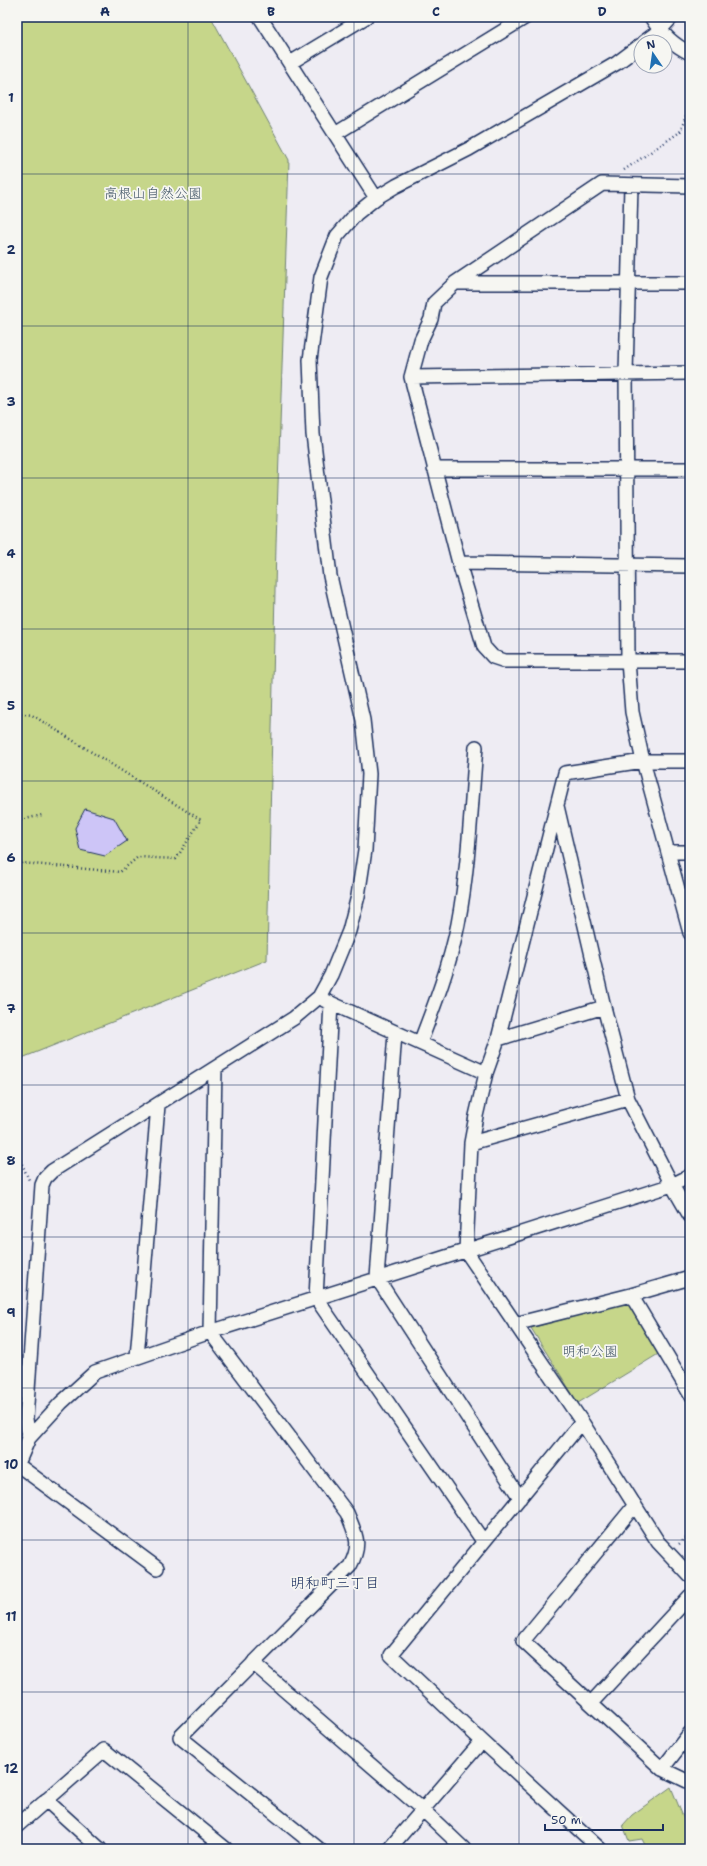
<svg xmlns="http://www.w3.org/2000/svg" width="707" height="1866" viewBox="0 0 707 1866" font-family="'Shantell Sans','Klee One',sans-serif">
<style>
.green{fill:#c6d68a;stroke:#708274}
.building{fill:#cdc5f7;stroke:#1b2f5e}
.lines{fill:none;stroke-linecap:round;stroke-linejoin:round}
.street-casing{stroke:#1b2f5e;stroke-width:16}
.path{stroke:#1b2f5e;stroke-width:2.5;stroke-dasharray:1 3;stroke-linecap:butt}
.street{stroke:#f6f6f2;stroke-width:13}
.grid{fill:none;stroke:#1b2f5e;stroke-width:1;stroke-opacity:0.55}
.labels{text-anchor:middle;stroke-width:3.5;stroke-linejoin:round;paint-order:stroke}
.park-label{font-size:14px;fill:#465969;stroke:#f6f6f2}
.neighbourhood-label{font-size:15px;fill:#1b2f5e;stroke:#f6f6f2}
.neatline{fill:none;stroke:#1b2f5e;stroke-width:1.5}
.grid-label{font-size:13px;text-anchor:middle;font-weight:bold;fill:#1b2f5e}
</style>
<rect width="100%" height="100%" fill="#eeecf3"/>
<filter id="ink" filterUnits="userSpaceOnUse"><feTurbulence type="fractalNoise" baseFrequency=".025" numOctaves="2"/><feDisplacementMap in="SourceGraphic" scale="8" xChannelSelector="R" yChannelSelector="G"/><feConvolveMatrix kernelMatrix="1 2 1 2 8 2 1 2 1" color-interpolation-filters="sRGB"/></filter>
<g filter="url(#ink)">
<!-- green -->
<path class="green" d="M17 17H211L289 160 276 544 267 960 17 1060Z
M630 1301 660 1353 578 1403 531 1328Z
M671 1787 690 1834V1849H647L642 1839 629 1841 623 1825 632 1815Z"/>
<!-- building -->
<path class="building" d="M85 809 114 818 127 841 105 856 80 850 75 828Z"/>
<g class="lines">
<!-- street casing -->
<g class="street-casing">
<path id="street" d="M260 17 376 198
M651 17C661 33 673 45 690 53
M644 42 659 31 672 17
M641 45 617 63 469 149 396 186 376 198 356 214 337 236 321 277 310 360 313 434 330 576 363 720 369 774 365 850 358 896 349 931 331 975 319 997 294 1018 52 1171 45 1178 42 1185 26 1419 29 1438 61 1403 95 1372 210 1332 672 1185 690 1176
M290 63 366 17
M335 134 526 17
M631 186 626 373 628 661 632 712 643 761 690 933
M690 186 602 184 455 283 434 303 431 319 421 340 411 377 459 563 484 647 493 657 505 661H690
M455 283H690
M411 377 690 373
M434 469H690
M459 563 690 566
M690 761H643L565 773 498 1039 486 1073 476 1116 471 1143 466 1251 582 1422 658 1542 690 1576
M557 806 604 1007 628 1099 672 1185 690 1216
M668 852H690
M324 1000 486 1073
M331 1003 316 1298 483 1541
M395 1033 377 1278 520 1498
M498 1039 604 1007
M420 1043C435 1004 450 965 458 924 469 866 471 806 476 747
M215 1068 210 1332 347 1513C356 1535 362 1544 350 1566L180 1737 319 1849
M471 1143 628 1099
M631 1295 690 1394
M515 1324 631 1295 690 1278
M137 1357 158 1105
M582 1422C519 1500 454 1577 391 1655L482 1741 600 1849
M18 1465 157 1568
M17 1466 29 1438
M635 1505 523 1641 662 1769 687 1781H690
M253 1663 423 1810 464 1849
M592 1702 690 1596
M662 1769 690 1733
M46 1800 100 1849
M17 1826 104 1750 226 1849
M389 1849 482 1741"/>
</g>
<!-- path -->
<path class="path" d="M624 170 680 132 690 105
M17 713 32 715 201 820 176 859 138 857 120 872 22 863 17 860
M17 821 42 815
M17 1153 29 1180
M679 1544 690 1535"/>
<!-- street -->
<use href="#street" class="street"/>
</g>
</g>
<!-- grid -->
<path class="grid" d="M188 17V1849M354 17V1849M519 17V1849M17 174H690M17 326H690M17 478H690M17 629H690M17 781H690M17 933H690M17 1085H690M17 1237H690M17 1388H690M17 1540H690M17 1692H690"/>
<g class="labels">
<!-- park labels -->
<g class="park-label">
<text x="153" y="198">高根山自然公園</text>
<text x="590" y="1356">明和公園</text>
</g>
<!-- neighbourhood labels -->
<g class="neighbourhood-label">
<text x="335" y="1588">明和町三丁目</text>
</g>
</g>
<!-- margin -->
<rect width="707" height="1866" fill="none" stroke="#f6f6f2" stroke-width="44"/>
<!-- north arrow -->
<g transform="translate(653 54) rotate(347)"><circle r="19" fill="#f6f6f2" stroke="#9ea6b7"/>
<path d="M0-3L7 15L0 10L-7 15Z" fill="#1f6fb2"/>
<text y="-6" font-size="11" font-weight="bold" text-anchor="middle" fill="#1b2f5e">N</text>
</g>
<!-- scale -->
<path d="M545 1824v6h118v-6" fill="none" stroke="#1b2f5e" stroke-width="2"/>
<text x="551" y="1824" font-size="12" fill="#1b2f5e" stroke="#f6f6f2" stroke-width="3" paint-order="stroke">50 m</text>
<rect x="22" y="22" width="663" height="1822" class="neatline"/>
<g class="grid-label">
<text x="105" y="16">A</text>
<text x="271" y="16">B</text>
<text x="436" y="16">C</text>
<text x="602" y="16">D</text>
<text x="11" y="102">1</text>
<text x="11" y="254">2</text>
<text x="11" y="406">3</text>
<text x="11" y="558">4</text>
<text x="11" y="710">5</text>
<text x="11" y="862">6</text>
<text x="11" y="1013">7</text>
<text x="11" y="1165">8</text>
<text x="11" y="1317">9</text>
<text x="11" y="1469">10</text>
<text x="11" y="1621">11</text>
<text x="11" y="1773">12</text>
</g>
</svg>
